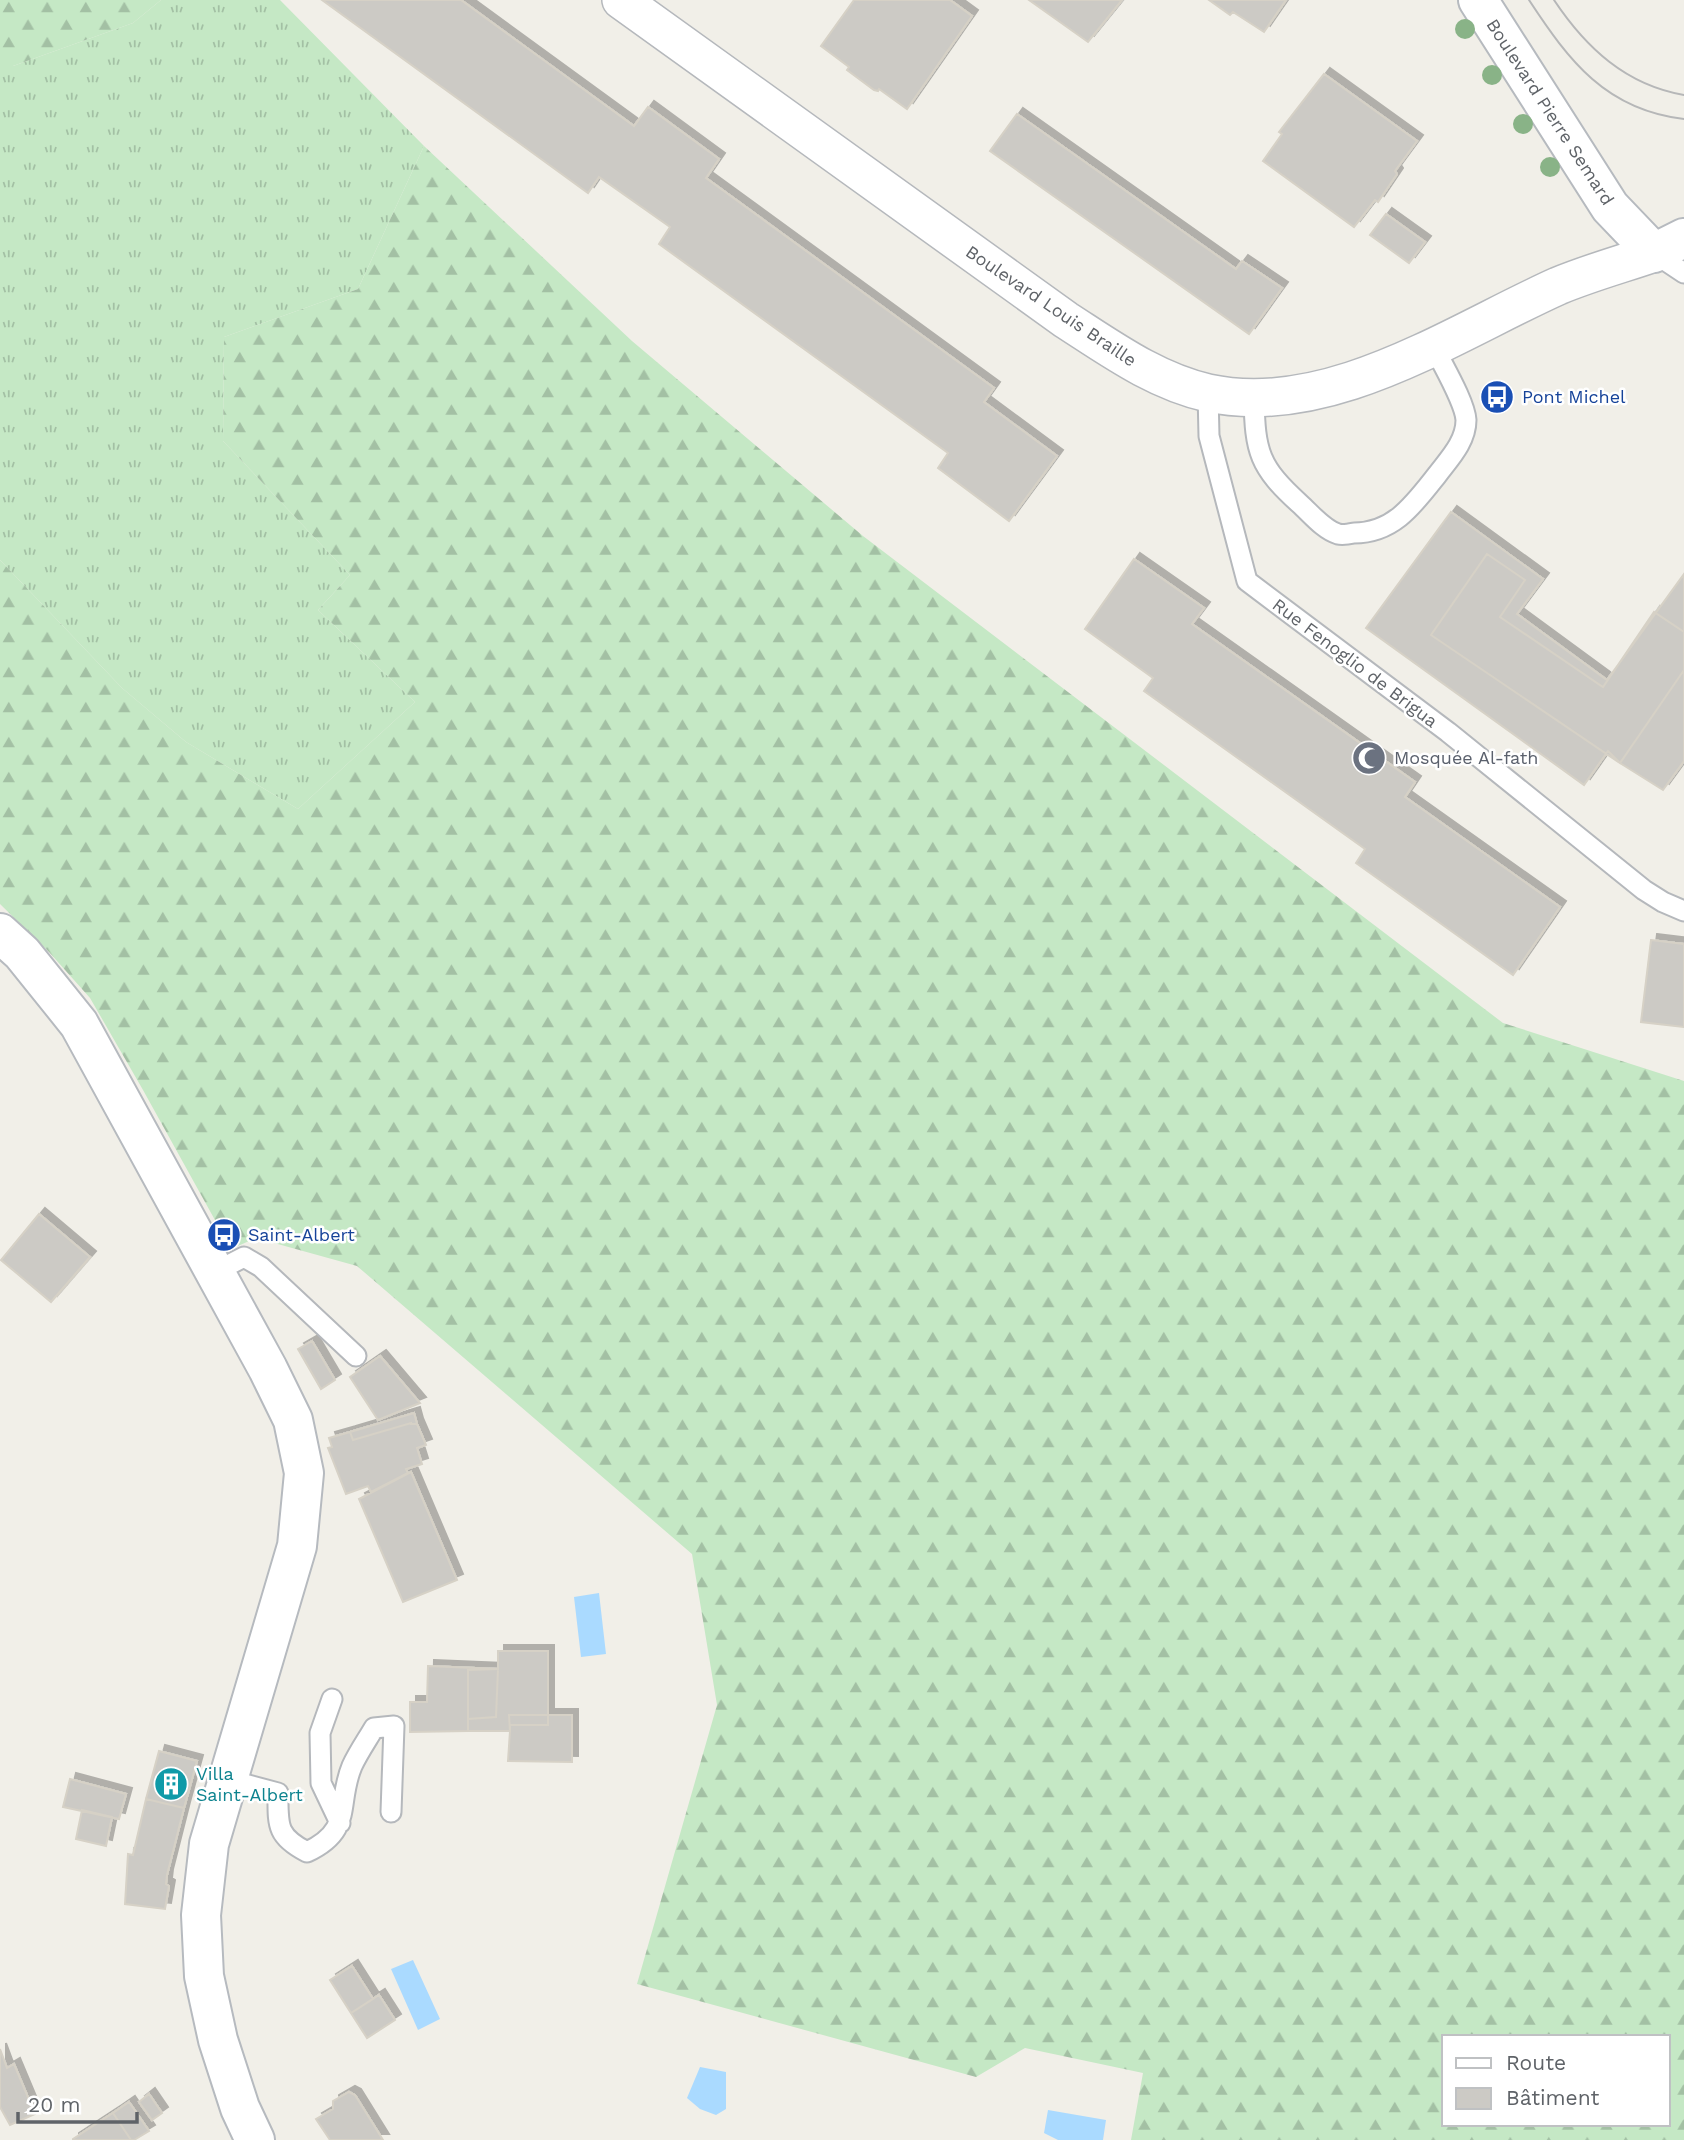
<svg xmlns="http://www.w3.org/2000/svg" width="1684" height="2140" viewBox="0 0 1684 2140" font-family="'Work Sans',sans-serif">
<style>
.grass{fill:url(#grass-tufts)}
.forest{fill:url(#forest-firs);fill-rule:evenodd}
.water{fill:#aadaff}
.building{fill:#cccac5;stroke:#d6d1c6;stroke-width:2;filter:url(#shadow)}
.lines{fill:none;stroke-linecap:round;stroke-linejoin:round}
.lane-casing{stroke:#b5b8bc;stroke-width:23}
.street-casing{stroke:#b5b8bc;stroke-width:40}
.secondary-casing{stroke:#b6babf;stroke-width:42}
.lane{stroke:#fff;stroke-width:19}
.street{stroke:#fff;stroke-width:37}
.secondary{stroke:#fff;stroke-width:38}
.tram{stroke:#b6b7b8;stroke-width:2}
.tree{fill:#89b387}
.labels{text-anchor:middle;stroke-width:5;stroke-linejoin:round;paint-order:stroke}
.street-label{font-size:18px;fill:#5f6368;stroke:#fff}
.transit-label{font-size:18px;fill:#164399;stroke:#fff;text-anchor:start}
.worship-label{font-size:18px;fill:#5b616d;stroke:#fff;text-anchor:start}
.culture-label{font-size:18px;fill:#0d838f;stroke:#fff;text-anchor:start}
</style>
<defs>
<pattern id="grass-tufts" width="24" height="20" patternUnits="userSpaceOnUse" patternTransform="scale(1.75)"><rect width="24" height="20" fill="#c5e8c5"/><path d="M3 7l-1-3M5 7V3M7 7l1-3M15 17l-1-3M17 17v-4M19 17l1-3" fill="none" stroke="#a3c0a4"/></pattern>
<pattern id="forest-firs" width="22" height="20" patternUnits="userSpaceOnUse" patternTransform="scale(1.75)"><rect width="22" height="20" fill="#c5e8c5"/><path d="M5 1l3.5 6h-7zM16 11l3.5 6h-7z" fill="#a3c0a4"/></pattern>
<filter id="shadow"><feDropShadow dx="6" dy="-6" stdDeviation="0" flood-color="#0004"/></filter>
</defs>
<rect width="100%" height="100%" fill="#f1efe8"/>
<!-- grass -->
<path class="grass" d="M161 0H280L424 146 358 289 224 337 223 441 350 575 318 610 415 702 298 809 186 742 122 688 0 560V66H13L133 23Z"/>
<!-- forest -->
<path class="forest" d="M0 0H161L133 23 13 66H0Z
M424 146 632 341 863 536 1503 1023 1684 1081V2140H1131L1143 2073 1025 2048 976 2077 637 1984 717 1705 692 1554 357 1266 256 1238 231 1249 143 1090 90 998 49 952 0 904V560L122 688 186 742 298 809 415 702 318 610 350 575 223 441 224 337 358 289ZM1444 2037H1668V2124H1444Z"/>
<!-- water -->
<path class="water" d="M599 1593 606 1654 581 1657 574 1597Z
M413 1960 440 2019 418 2030 391 1969Z
M700 2067 726 2072V2109L716 2115 700 2109 687 2098Z
M1048 2110 1106 2120 1103 2140H1058L1044 2133Z"/>
<!-- building -->
<path class="building" d="M322 0H461L634 126 648 107 719 159 706 178 994 388 984 402 1057 456 1009 521 938 468 948 453 659 244 670 227 599 177 588 193Z
M854 0H950L972 16 907 109 879 89 878 91 874 90 847 70 849 67 821 46Z
M1029 0H1122L1088 42Z
M1209 0H1286L1264 32 1233 12 1230 15Z
M1324 74 1417 141 1395 171 1397 174 1378 202 1375 200 1354 227 1263 161 1282 134 1279 132Z
M1017 114 1236 269 1242 261 1282 288 1249 334 990 151Z
M1386 214 1425 242 1409 263 1370 235Z
M1451 512 1543 579 1517 614 1607 680 1684 574V761L1663 790 1620 763 1608 751 1584 785 1366 628Z
M1487 554 1525 580 1500 617 1603 687 1654 612 1684 632V670L1620 763 1431 635Z
M1134 559 1204 608 1192 624 1415 782 1405 797 1560 907 1513 975 1356 863 1365 849 1144 691 1153 678 1085 629Z
M1651 940 1684 944V1027L1641 1022Z
M39 1214 90 1257 51 1302 1 1260Z
M312 1341 335 1380 321 1389 298 1349Z
M380 1356 420 1403 378 1420 350 1377Z
M414 1413 417 1424H411V1423L353 1440 350 1432Z
M411 1423V1424H417L426 1445 417 1448 422 1464 406 1469 408 1473 371 1492 368 1486 346 1494 328 1448 332 1447 329 1438 350 1432 353 1440Z
M411 1472 457 1580 403 1602 359 1499Z
M498 1651H548V1725H510V1731H468V1670L498 1669Z
M428 1666 498 1669 496 1717 468 1719V1731L410 1732V1702H427Z
M509 1715H572V1762L508 1761 510 1731Z
M159 1751 197 1761 184 1808 146 1799Z
M70 1779 126 1794 119 1819 63 1807Z
M146 1799 184 1808 167 1875 166 1884 169 1886 165 1909 125 1904 128 1854 133 1855Z
M82 1810 112 1817 106 1846 76 1839Z
M352 1966 373 1999 351 2013 330 1980Z
M379 1995 395 2020 367 2038 351 2013Z
M0 2049 7 2068 14 2064 35 2114 10 2125 0 2107Z
M349 2092 355 2095 383 2140H330L316 2119 333 2109V2101Z
M149 2094 162 2113 152 2120 139 2102Z
M129 2102 149 2131 134 2140H131L113 2113Z
M113 2113 131 2140H73V2139Z"/>
<g class="lines">
<!-- lane casing -->
<g class="lane-casing">
<path id="lane" d="M1654 253 1684 273
M1208 393 1209 436 1247 581 1448 732 1644 890 1663 902 1684 911
M1254 398C1255 452 1259 467 1300 504 1311 514 1324 530 1338 534 1342 535 1349 534 1354 533 1394 533 1414 504 1437 475 1449 459 1466 442 1466 420 1465 402 1442 364 1434 347
M215 1272 244 1257 261 1267 356 1356
M332 1699 320 1733 321 1783 340 1823
M229 1780 278 1793C278 1825 276 1836 307 1852 354 1830 336 1804 352 1766 358 1753 367 1740 374 1728L394 1726 391 1812"/>
</g>
<!-- street casing -->
<g class="street-casing">
<path id="street" d="M621 0 1066 320C1111 349 1155 381 1208 393 1329 419 1453 333 1558 286 1589 273 1622 264 1654 253"/>
</g>
<!-- secondary casing -->
<g class="secondary-casing">
<path id="secondary" d="M1478 0 1610 207 1654 253 1684 238
M0 933 22 953 79 1024 268 1369 293 1420 304 1473 297 1546 209 1844 201 1915 204 1976 218 2040 240 2108 255 2140"/>
</g>
<!-- lane -->
<use href="#lane" class="lane"/>
<!-- street -->
<use href="#street" class="street"/>
<!-- secondary -->
<use href="#secondary" class="secondary"/>
<!-- tram -->
<path class="tram" d="M1529 0C1569 61 1606 110 1684 119
M1554 0C1586 48 1626 85 1684 95"/>
</g>
<!-- trees -->
<g class="tree">
<circle cx="1465" cy="29" r="10"/>
<circle cx="1492" cy="75" r="10"/>
<circle cx="1523" cy="124" r="10"/>
<circle cx="1550" cy="167" r="10"/>
</g>
<!-- icons -->
<defs>
<g id="bus-disc" transform="scale(1.75)"><circle r="9.5" fill="#1a4fb4" stroke="#fff"/><path d="M-5-6H5V4H4V6H2V4H-2V6H-4V4H-5ZM-3.5-4V0h7V-4ZM-3.5 1.2v1.5H-2V1.2ZM2 1.2v1.5H3.5V1.2Z" fill="#fff"/></g>
<g id="mosque-disc" transform="scale(1.75)"><circle r="9.5" fill="#6b7280" stroke="#fff"/><path d="M3.5-4.9A6 6 0 1 0 3.5 4.9A5 5 0 1 1 3.5-4.9Z" fill="#fff"/></g>
<g id="building-disc" transform="scale(1.75)"><circle r="9.5" fill="#0f9aa8" stroke="#fff"/><path d="M-4-6H4V6H1V3H-1V6H-4ZM-2.5-4.3h1.7v1.8h-1.7ZM.8-4.3h1.7v1.8H.8ZM-2.5-1h1.7V.8h-1.7ZM.8-1h1.7V.8H.8Z" fill="#fff"/></g>
</defs>
<g fill-rule="evenodd">
<use href="#bus-disc" x="1497" y="397"/>
<use href="#mosque-disc" x="1369" y="758"/>
<use href="#bus-disc" x="224" y="1235"/>
<use href="#building-disc" x="171" y="1784"/>
</g>
<g class="labels">
<!-- street labels -->
<g class="street-label">
<text transform="translate(1550 112) rotate(57)" y="6">Boulevard Pierre Semard</text>
<text transform="translate(1051 306) rotate(34)" y="6">Boulevard Louis Braille</text>
<text transform="translate(1355 663) rotate(37)" y="6">Rue Fenoglio de Brigua</text>
</g>
<!-- transit labels -->
<g class="transit-label">
<text x="1522" y="403">Pont Michel</text>
<text x="248" y="1241">Saint-Albert</text>
</g>
<!-- worship labels -->
<g class="worship-label">
<text x="1394" y="764">Mosquée Al-fath</text>
</g>
<!-- culture labels -->
<g class="culture-label">
<text x="196" y="1780">Villa<tspan x="196" dy="21">Saint-Albert</tspan></text>
</g>
</g>
<!-- legend -->
<rect x="1442" y="2035" width="228" height="91" fill="#ffffff" stroke="#bfc1c3" stroke-width="2"/>
<rect x="1456" y="2058" width="35" height="10" fill="#ffffff" stroke="#bfc1c3" stroke-width="2"/>
<text x="1506" y="2070" font-size="21" fill="#5f6368">Route</text>
<rect x="1456" y="2088" width="35" height="21" fill="#cccac5" stroke="#bfc1c3" stroke-width="2"/>
<text x="1506" y="2105" font-size="21" fill="#5f6368">Bâtiment</text>
<!-- scale -->
<path d="M18 2112v10h119v-10" fill="none" stroke="#5f6368" stroke-width="3.5"/>
<text x="28" y="2112" font-size="21" fill="#5f6368" stroke="#ffffff" stroke-width="5" paint-order="stroke">20 m</text>
</svg>
